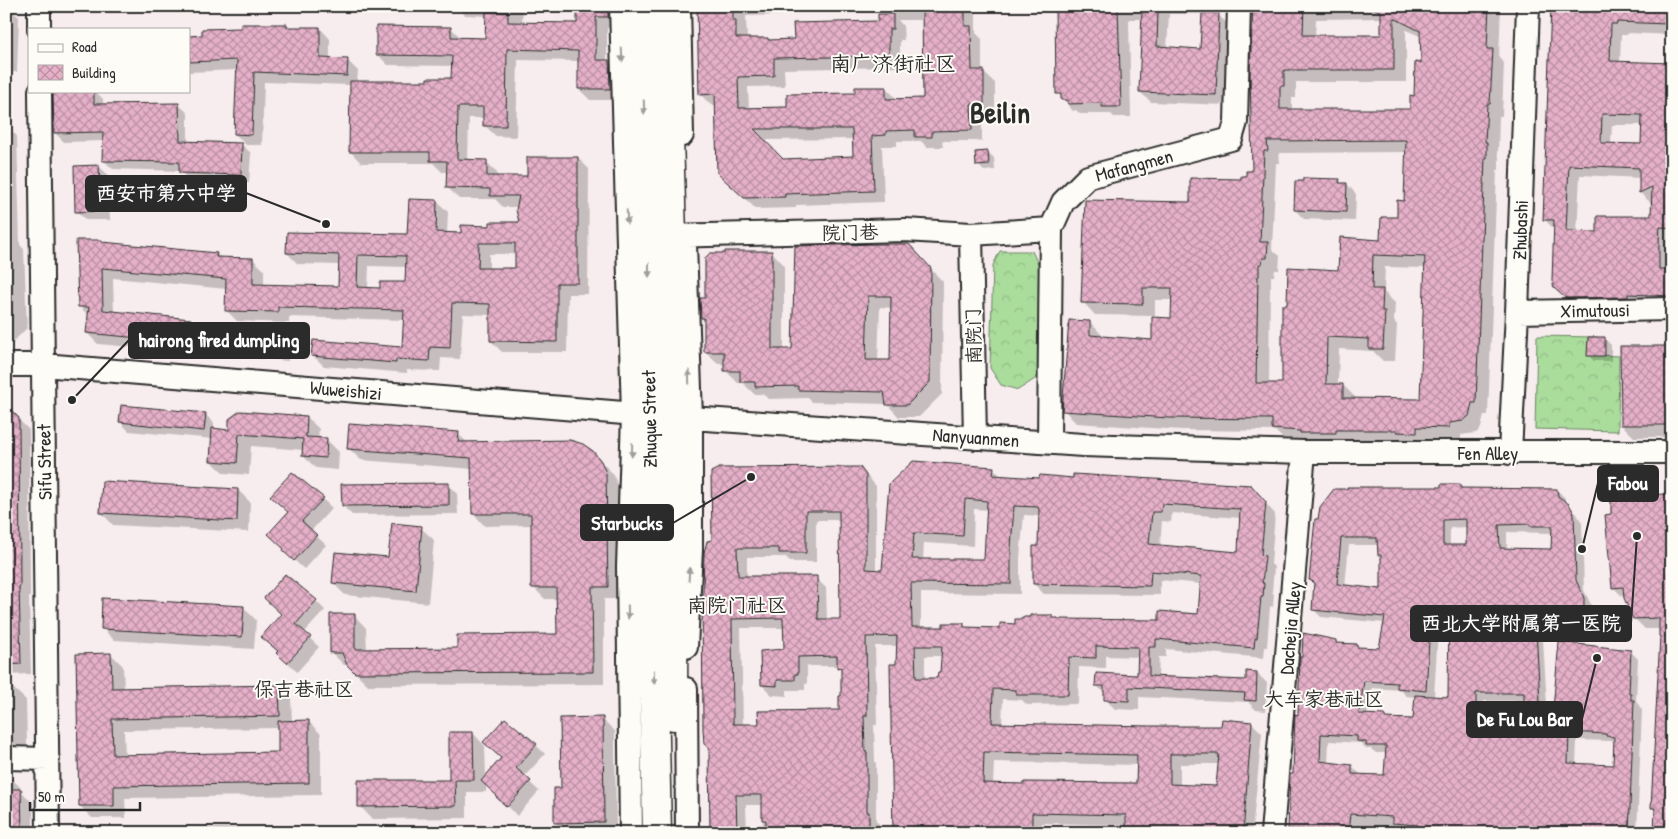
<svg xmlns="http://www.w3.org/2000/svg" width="1678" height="839" viewBox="0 0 1678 839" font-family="'Patrick Hand','LXGW WenKai TC',sans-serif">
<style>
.forest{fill:url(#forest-crowns);stroke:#6a8464}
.shadow{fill:#0003;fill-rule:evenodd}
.building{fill:url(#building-cross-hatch);stroke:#2b2b2b;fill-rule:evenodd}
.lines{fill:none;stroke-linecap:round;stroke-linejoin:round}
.minor-casing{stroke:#2b2b2b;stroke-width:26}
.major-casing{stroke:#2b2b2b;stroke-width:31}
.minor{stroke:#fdfcf7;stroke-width:22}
.major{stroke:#fdfcf7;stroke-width:28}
.oneway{fill:#9e9e9b}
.labels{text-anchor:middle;stroke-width:4;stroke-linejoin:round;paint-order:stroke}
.street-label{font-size:19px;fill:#2b2b2b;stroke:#fdfcf7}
.neighbourhood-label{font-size:20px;fill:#2b2b2b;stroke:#fdfcf7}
.quarter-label{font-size:21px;fill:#2b2b2b;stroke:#fdfcf7}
.town-label{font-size:29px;font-weight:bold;fill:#2b2b2b;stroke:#fdfcf7}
.leader{fill:none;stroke:#2b2b2b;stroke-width:2}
.callout-dot{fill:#2b2b2b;stroke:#fdfcf7;stroke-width:2}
.callout{fill:#2b2b2b;stroke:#2b2b2b;stroke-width:2}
.callout-label{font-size:20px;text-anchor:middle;font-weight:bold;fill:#fff}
</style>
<defs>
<pattern id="forest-crowns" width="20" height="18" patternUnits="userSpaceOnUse" patternTransform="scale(1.25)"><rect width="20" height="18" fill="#aadc9c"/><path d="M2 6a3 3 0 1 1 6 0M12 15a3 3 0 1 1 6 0" fill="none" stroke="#92bd87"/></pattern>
<pattern id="building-cross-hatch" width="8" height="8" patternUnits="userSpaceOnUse" patternTransform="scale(1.25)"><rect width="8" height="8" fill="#e5b0c8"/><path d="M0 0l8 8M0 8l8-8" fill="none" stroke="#ba8fa3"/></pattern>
</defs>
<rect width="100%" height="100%" fill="#f8edee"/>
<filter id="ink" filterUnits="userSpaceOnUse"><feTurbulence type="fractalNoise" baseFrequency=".02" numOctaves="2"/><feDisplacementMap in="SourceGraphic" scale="10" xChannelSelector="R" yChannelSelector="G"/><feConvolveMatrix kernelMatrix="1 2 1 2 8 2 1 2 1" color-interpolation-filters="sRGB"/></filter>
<g filter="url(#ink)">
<!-- forest -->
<path class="forest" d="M1000 251H1032L1039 266V368L1035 379 1018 390 1001 385 990 368 993 265Z
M1537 336 1597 337 1596 355 1619 356 1618 431 1535 429Z"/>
<!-- shadow -->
<path class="shadow" d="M6 6 19 17 17 72H6Z
M456 6H523L522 24 579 25V6H626L619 28H607V62H609L620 73 621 100H590L579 89V61L518 60 516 137 496 136 484 125 485 118H469L468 161H486L497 173V178H528L578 158 589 169 588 294H568L567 352H502L491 341V315L463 314 460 359 441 358 440 371 407 370V373L324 366 312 355 403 349 405 320 289 317V323L237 321 226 310 227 289 113 278 114 313 190 320 200 329 278 336 289 347 288 361 98 344 87 333 89 316 79 306 101 241 104 244 216 254 221 258 253 259 264 270V286L339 288 340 265 298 264 287 253 409 236 437 201 448 212 447 234H462L491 228 520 224 518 207H503L495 199H459L447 187 448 172H442L433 163H361L350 151 351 85 264 82 262 145H246L235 134 237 70 189 72V37L286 25 289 28H320L330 39V60H347L358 71 357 82H428L453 80V66L388 65 377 54 451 28 462 39H486L487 16 465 15ZM489 254H516V270H489ZM369 266 407 267 406 283 381 289 368 288Z
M698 6H784V15L746 16 747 39H768L771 41 795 40 879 22 890 15 884 9V6H976V33L982 39V71L995 83V114H982V141H942L943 147H927L921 141H897V146H882L884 202 796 205V208L756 209 729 184 716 105H711L700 94ZM898 20H923L924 99 898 100 886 88 789 108 749 109 748 87 785 86 784 69 900 67V40H904L903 26ZM853 139 854 157 783 160 763 140Z
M1056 6H1215L1214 15H1218L1229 25 1226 105 1151 102 1140 92 1143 19H1129L1131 117H1114L1111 114H1080L1076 110 1073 111 1058 93ZM1169 14H1203L1201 50 1167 48Z
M1253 6H1501L1499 58 1504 63 1502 116H1499L1498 154 1499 156V170H1497L1488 415H1484L1481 428 1476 433 1461 435V440L1429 439V445L1286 441 1275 431 1182 430 1076 423 1064 410 1090 322 1102 335V338L1153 342 1172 319 1173 300H1155V316L1095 315 1083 302 1191 204 1248 177 1253 173ZM1382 18V36H1315L1316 19ZM1406 30 1422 37V64L1411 110H1292V98H1296V82H1406ZM1407 152 1405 202 1398 219 1382 241 1289 306 1283 385 1269 384 1270 288H1271V276H1274L1275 270H1279L1280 256 1272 249 1276 163H1280L1279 153ZM1385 267 1426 268 1422 400H1355V397L1343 385H1338L1339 349 1373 351 1383 361H1395L1397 325 1394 321 1395 303 1384 292Z
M1553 6H1672V35L1628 33 1627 35H1621L1620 63 1672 64V238L1670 271H1672V306L1576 308 1555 287V230L1544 219ZM1612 125H1643L1642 145 1611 144ZM1580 175 1640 178V193L1651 203H1652V218L1598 233H1577Z
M54 91H95L103 99V105L178 104 188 113V142L241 144 251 153 249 183 189 181 180 171 113 169 103 160 104 141 64 142 55 133Z
M6 126 17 136 20 245 24 249 27 328 6 349Z
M988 152 994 158 995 170 984 171 978 165Z
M99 166 108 175 110 220H86L76 211Z
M1339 181 1343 184H1347L1356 194 1355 221 1304 219 1295 210 1304 183Z
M796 247 921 258 943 282 942 394 919 417H899L887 404 812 402 808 398 768 399 763 394H754L743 383H738L725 370V364H718L705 351V321L702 318 707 300 772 252 784 265V350H793ZM880 307 892 308 891 361H878Z
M1605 339 1611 345V361H1594L1588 355Z
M1672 347V437H1634L1622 425Z
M6 407 29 430 30 597H29L31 674 6 675Z
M205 414 214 423V430L230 431 307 417 319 429 318 439 327 440 339 452 338 470 316 468 303 456 304 450 251 446 249 475 224 473 211 461 213 439 129 431 120 422Z
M458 434 468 443 592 452 613 474 618 486 619 599H604V684L368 685 348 665H344L332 653 354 615 366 628 367 651 458 649 558 635V599H545L533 587 532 525 485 526 473 514V469L361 460 348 448Z
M860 468 876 486V571H883L890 484 993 468 1002 477 1260 497 1275 514 1271 564 1274 567 1272 592 1274 594 1273 607 1270 606 1267 647H1265L1264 658 1166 649V657H1159L1158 678 1247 682 1257 673 1267 683 1265 711 1256 710 1248 702 1139 697V710L1115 709 1105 699V694L1096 685 1138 677 1139 657 1106 656V668L1079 667 1078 704 1027 705 1022 700 1003 699 1002 724 1151 728 1223 727 1252 723 1262 733 1252 833H1127V825L1042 823V833H894L898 646H875L877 725H874L875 762 876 763V821L879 824V833H763V805H746L747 833H712L713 541ZM974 509 988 510 985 560H923L924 543 973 546ZM1172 513 1241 518 1239 554 1160 547 1162 521 1171 522ZM1024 515 1040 516 1039 547 1034 584 1044 594 1160 595V580L1202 584 1199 615 1160 622 1059 620 1051 616 1001 629H967L963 625 944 629 921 628V593L1020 594V558ZM816 520H840L841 620H827L826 588 816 578 747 577V557H786L790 562H816ZM741 628H785V650L762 685 772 695 787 696V690H805V684H807V666H839L842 670 843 698 840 712 760 725H743ZM925 656H942L941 674 939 679H925ZM994 762 1138 765V785H993ZM1180 764H1220L1218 787 1180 786Z
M448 484 457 493 458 514 352 515 343 506Z
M1460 485 1464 489 1557 490 1565 498V503L1577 514 1582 523 1584 590 1592 607 1591 628 1559 625 1551 616 1469 614V627L1535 631 1543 639 1548 721H1553L1630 651 1638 659 1636 701 1642 710 1637 833H1291L1290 828 1299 716 1336 641 1339 645H1356L1359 648 1380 649 1385 623 1321 617 1313 609 1315 585 1310 580 1316 520 1442 488ZM1467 527V546H1450V528ZM1507 532 1553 533V550L1507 549ZM1349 545H1379L1380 554 1382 557V590L1345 586ZM1439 615H1450L1449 698 1434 697ZM1372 688 1401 690 1406 696 1416 697 1414 720 1387 719 1385 717 1367 716ZM1484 701H1525V727L1514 730H1484ZM1577 740 1612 741 1615 744 1614 766 1576 765ZM1329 741 1361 743 1366 749H1371L1376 753H1387L1386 776 1360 774 1352 766 1328 763Z
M311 488 332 508 311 531 326 545 304 569 284 551Z
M238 490 250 502 249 532 113 525 101 512Z
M1665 493H1672V833L1652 807 1662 637 1660 629H1645L1634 618 1625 599 1614 588 1665 495Z
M421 528 434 540 428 603 345 595 333 583 389 559Z
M316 601 325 610 304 633 319 647 297 672 272 646Z
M243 607 256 620 254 649 114 640 102 628Z
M111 654 123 666 124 689 279 686 291 698 292 722H309L321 734V795L125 798 126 818H92L80 806ZM279 728 280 754 125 756 124 730Z
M6 688H13L26 700 27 746 6 747Z
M602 719 615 731 616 833H566L555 822 562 789Z
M473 733 485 746 486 778 536 745 545 754 524 777 539 791 517 816 486 783V792H467V818L372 819 360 806 450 781Z
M6 778H11L23 790V793L33 803V833H6Z
M344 827 351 833H77L185 830V828Z"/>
<!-- building -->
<path class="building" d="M577 6H608V17H596V60H609L610 89H578V51L507 49 506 126H483V107H458L457 159 487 160V176H527V157H578V283H557V342L490 341V304L452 303 450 348 430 347 429 361 396 359V363L311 356 313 340 402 347 404 310 278 307V312L225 311 226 279 102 268 103 310 191 319 190 327 279 335 278 351 86 333 89 307H78L76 240H102V242L217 253 216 257 253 258V284L338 286 339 255 286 253 287 232 407 234 409 199 437 200 436 232 461 233V225L490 226V222H519L516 210 519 196H490V189L446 188 447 161H430V152H349L350 81H427V78H451L452 56 376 55V26L451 27V37L485 38 486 12H508V22L577 23ZM479 243H515V268H478ZM358 255 406 256 405 282H380V288L357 287Z
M697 6H733V20H736V38H768V40L794 39 793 23 878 21V14H893V29H889V56L774 58V76L738 77 739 108 787 107V94L855 93V87H886V99L923 98 922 6H965V26H971L972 70H984V104H971L972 130 932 131V137H915V130L886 131V135L872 136 874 191 785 194V197L744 198 717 173 715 94 699 95ZM754 129H852L853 156 783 159Z
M1055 6H1118L1121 107H1102V103L1068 104V100H1061V94H1056Z
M1253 6H1304L1303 35H1381V12L1369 6H1489L1487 49H1493L1490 104H1487L1485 142H1487V158H1485L1476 403H1472L1469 416 1463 421 1449 423V428L1417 427V433L1397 432V430H1336V433H1300V431L1272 429V419L1169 418 1062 411 1069 320 1090 321V335L1152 340V317L1171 318 1172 288H1143V304L1081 303 1085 200 1190 202V178L1241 179V176H1246V171H1252L1250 70ZM1394 18 1420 31 1421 63 1415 62 1414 96 1410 95V109H1280V86H1284V70H1394ZM1406 140 1404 201 1397 200V217H1381L1380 240 1340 237 1338 270 1288 267 1287 305H1282V383H1256L1258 276H1259V264H1262L1263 258H1267L1268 242H1260L1264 151H1268L1267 141ZM1373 255 1425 257 1420 399 1343 398V384H1326L1327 337 1369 339V349H1383L1385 311H1382L1383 289H1372Z
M1551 6H1672V22H1667V24L1617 22V24H1611L1610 61 1672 63V115H1667V137H1672V228L1660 227 1659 242V269H1672V296L1628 294V297L1567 298 1564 297 1554 288 1552 281 1554 220H1543ZM1602 114 1642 115 1641 144 1601 143ZM1569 165 1639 168V193L1652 187 1651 216H1597V232L1566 231Z
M1142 10 1158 11 1157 46 1200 49 1202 13H1219L1216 95 1139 92Z
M241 24H287V27H320V58L348 59 347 76 254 72 252 135 234 134 237 60 189 62V36L202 35V29L241 28Z
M53 91H94V104L179 103 180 141 242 143 241 175 179 173V162L102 161 103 132 54 133Z
M988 151 989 165 976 166 975 152Z
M99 165 101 211 75 212 74 166Z
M1303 178 1340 179 1339 183H1347L1346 212 1294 210 1295 181H1303Z
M878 244H909L931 268 930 382 907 405H886L884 392 798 390V386L755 387V382H740V371H724V352H704V318H701L700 298H705V258L710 253H725V251H772V349H792L795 246ZM868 296H891L890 360H866Z
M1588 337H1605V356H1587Z
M1620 346H1672V425H1621Z
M6 405 19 418 20 587H19L21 664 6 665Z
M121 405 206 413 204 431 119 422Z
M240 411 307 416 306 437 327 438 326 458 302 456 303 439 239 434 237 463 210 461 212 428 229 430V419Z
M349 424 459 432 458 442 570 440 583 444 593 451 601 461 606 473 608 587H592L593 672 355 673 347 665 342 653H330V614H355V649L457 648V635L557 634 556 588H531V514H472L471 458 347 449Z
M913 461 994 467 993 475 1039 478 1040 475 1073 478V474L1251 485 1266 502 1261 555 1265 556 1262 583H1264L1263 597H1261L1257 638H1255L1254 648 1156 639V647H1149V676L1246 680V671L1257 672 1256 701 1244 700 1245 693 1129 687V701L1104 700V686H1095L1096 673 1137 675 1138 647H1135L1096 646V658L1069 657 1068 695H1016V690L993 689 992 723 1151 726H1221L1222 719 1252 722 1243 833H1148V830L1126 828V815L1032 813V833H893L890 664H896L897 636 866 637 867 716H864L865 752H867V812H869V832L766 833V820H762V795H736L737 833H710L709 748 704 744 703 729 702 594H703L704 553 707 541 712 540 711 472 719 468 860 467 866 475V569L882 570 889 484ZM965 499 987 501 984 559H912L914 533 963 536ZM1162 504 1240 509 1238 552 1149 544 1152 512H1161ZM1014 506 1038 507 1039 510 1038 546H1033V584L1150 586 1151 571 1201 576 1198 614 1159 611V620L1058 619V618H1052V615H1030V617H1023V619H1015V624L1000 623V628L964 627V623H943V627H912L911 583 1011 584V548ZM806 511H839L840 619H818L817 576H738L737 548H779V553H806ZM783 618 784 649 760 651 761 685 777 686V680H795V674H798V657L837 656V668L841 667V696H839V710L758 711 759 724H733L732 619ZM915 646H942L940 672H938L937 678H916ZM984 752 1137 755 1136 783 1024 782V784L983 783ZM1170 754H1219L1216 786 1170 784Z
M292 472 324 498 302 521 317 535 294 561 283 551 284 549 268 534 288 512 270 496Z
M102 481 238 489 237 521 100 513Z
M449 483V505L342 506 341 484Z
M1441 484H1460V488L1557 489 1558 496 1569 504 1573 511 1574 514 1576 580 1584 598V620L1549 618V608L1462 606 1461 625 1536 630 1541 720H1552L1559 642 1631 650 1629 694H1631V700H1634L1629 833H1443L1417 830 1418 825 1392 823V817L1350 814 1348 833H1324L1325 830 1288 829 1290 774H1293L1295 714 1298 715 1300 657H1302L1303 633 1336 640V643L1357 644V647L1379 648 1385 617 1312 610 1314 582 1309 580 1315 519H1318L1320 507 1334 489H1347V487H1441ZM1466 519V545H1443V520ZM1530 524V526H1552L1551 549 1500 548 1499 525ZM1341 538H1377L1378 555H1381V589L1337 584ZM1431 607 1449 608 1448 697 1415 695 1413 719 1385 718V715L1359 714 1364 681 1397 683V688L1426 691ZM1476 693H1524V726H1512V729H1476ZM1569 732 1606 734V736L1614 737 1613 765 1568 763ZM1321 734 1357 736V741L1366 742V746H1386L1384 775 1352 774V765L1320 761Z
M1672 494V717L1669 774 1672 775V833H1654L1655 808H1651L1660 636H1659V618L1633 619 1624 598 1623 587 1612 588 1605 515 1611 514V501L1615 498 1622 495Z
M392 523 422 526 416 591 332 583 335 552 388 557Z
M285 574 317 600 296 624 311 637 287 663 276 653 278 651 261 637 281 614 264 598Z
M102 598 244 606 242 637 101 629Z
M111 653 112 688 279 685 280 716 112 719 113 755 278 752V721L309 720V783L114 786V806H79L76 654Z
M603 717 604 822 554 823V788H561L560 718Z
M505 718 537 744 516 768 531 781 507 807 496 797 497 796 481 781 501 758 483 742Z
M449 732H473L474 780H455L456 806 358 807V780H449Z
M6 789H21L22 833H6Z"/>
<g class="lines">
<!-- minor casing -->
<g class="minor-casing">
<path id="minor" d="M39 6V29
M621 6 633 414 628 567 631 833
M679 6 682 135
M40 91 48 833
M971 234 975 438
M667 236 905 230 971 234 1051 229
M685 244 691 418V550L686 647
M1517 312 1672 309
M6 365H43L648 415 1083 445 1304 452H1672
M1049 442 1051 229 1063 202 1088 177 1231 139 1236 122 1239 6
M1510 453 1517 312 1528 6
M686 689 687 833
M6 758 48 759
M1272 833 1304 452"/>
</g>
<!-- major casing -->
<g class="major-casing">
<path id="major" d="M641 6 649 235 648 415 657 833
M665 6 672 236 674 416 673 716"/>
</g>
<!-- minor -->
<use href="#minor" class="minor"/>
<!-- major -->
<use href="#major" class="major"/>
</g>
<!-- one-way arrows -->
<defs><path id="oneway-solid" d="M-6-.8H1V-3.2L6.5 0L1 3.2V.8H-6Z" transform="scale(1.25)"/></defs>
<g class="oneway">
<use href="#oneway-solid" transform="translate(622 55) rotate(88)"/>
<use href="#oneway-solid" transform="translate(644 107) rotate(88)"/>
<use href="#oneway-solid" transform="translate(627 217) rotate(88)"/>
<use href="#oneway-solid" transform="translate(649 270) rotate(90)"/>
<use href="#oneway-solid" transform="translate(689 377) rotate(-92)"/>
<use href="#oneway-solid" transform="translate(632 450) rotate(92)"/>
<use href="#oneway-solid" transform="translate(689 574) rotate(-87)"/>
<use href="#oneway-solid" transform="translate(628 612) rotate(89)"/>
<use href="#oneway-solid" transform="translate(654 677) rotate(89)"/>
</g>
</g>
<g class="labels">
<!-- street labels -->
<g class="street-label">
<text transform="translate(1134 165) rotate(-15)" y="7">Mafangmen</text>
<text transform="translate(1520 230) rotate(-88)" y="7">Zhubashi</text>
<text transform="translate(850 232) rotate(-1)" y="7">院门巷</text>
<text transform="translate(1595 310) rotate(-1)" y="7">Ximutousi</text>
<text transform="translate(973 336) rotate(-91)" y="7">南院门</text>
<text transform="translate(346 390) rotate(5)" y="7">Wuweishizi</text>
<text transform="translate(649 419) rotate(-91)" y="7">Zhuque Street</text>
<text transform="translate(976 437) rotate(4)" y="7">Nanyuanmen</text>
<text x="1488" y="460">Fen Alley</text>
<text transform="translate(44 462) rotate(-91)" y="7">Sifu Street</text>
<text transform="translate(1290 628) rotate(-85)" y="7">Dachejia Alley</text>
</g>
<!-- neighbourhood labels -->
<g class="neighbourhood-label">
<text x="737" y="612">南院门社区</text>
<text x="304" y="696">保吉巷社区</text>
<text x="1324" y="706">大车家巷社区</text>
</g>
<!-- quarter labels -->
<g class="quarter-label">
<text x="893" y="71">南广济街社区</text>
</g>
<!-- town labels -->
<g class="town-label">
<text x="1000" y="123">Beilin</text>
</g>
</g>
<!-- callouts -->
<path class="leader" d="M326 224L246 193M72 400L129 340M1582 549L1598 483M751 477L673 523M1637 536L1631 623M1597 658L1582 719"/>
<g class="callout-dot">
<circle cx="326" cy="224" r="5"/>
<circle cx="72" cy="400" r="5"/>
<circle cx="1582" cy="549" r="5"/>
<circle cx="751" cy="477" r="5"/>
<circle cx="1637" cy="536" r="5"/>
<circle cx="1597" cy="658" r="5"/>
</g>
<g class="callout">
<rect x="86" y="176" width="160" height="35" rx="5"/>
<rect x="129" y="323" width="180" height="35" rx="5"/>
<rect x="1598" y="466" width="60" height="35" rx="5"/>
<rect x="581" y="505" width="92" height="35" rx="5"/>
<rect x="1411" y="606" width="220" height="35" rx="5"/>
<rect x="1467" y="702" width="115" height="35" rx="5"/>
</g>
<g class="callout-label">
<text x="166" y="200">西安市第六中学</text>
<text x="219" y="347">hairong fired dumpling</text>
<text x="1628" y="490">Fabou</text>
<text x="627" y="530">Starbucks</text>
<text x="1521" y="630">西北大学附属第一医院</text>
<text x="1525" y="726">De Fu Lou Bar</text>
</g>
<!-- margin -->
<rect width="1678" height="839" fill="none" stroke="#fdfcf7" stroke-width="25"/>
<rect x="12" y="12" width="1653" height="814" fill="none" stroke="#2b2b2b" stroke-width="2" filter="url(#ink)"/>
<!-- legend -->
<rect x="28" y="28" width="162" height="65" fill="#fdfcf7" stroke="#a9a8a5"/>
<rect x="38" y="44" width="25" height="8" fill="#fdfcf7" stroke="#a9a8a5"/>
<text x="72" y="52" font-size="15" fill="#2b2b2b">Road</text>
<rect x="38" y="65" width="25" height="15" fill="url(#building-cross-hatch)" stroke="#a9a8a5"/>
<text x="72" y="78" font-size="15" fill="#2b2b2b">Building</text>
<!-- scale -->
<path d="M30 802v8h110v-8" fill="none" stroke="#2b2b2b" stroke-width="2.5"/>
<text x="38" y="802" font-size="15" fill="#2b2b2b" stroke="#fdfcf7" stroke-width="4" paint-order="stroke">50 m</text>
</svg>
